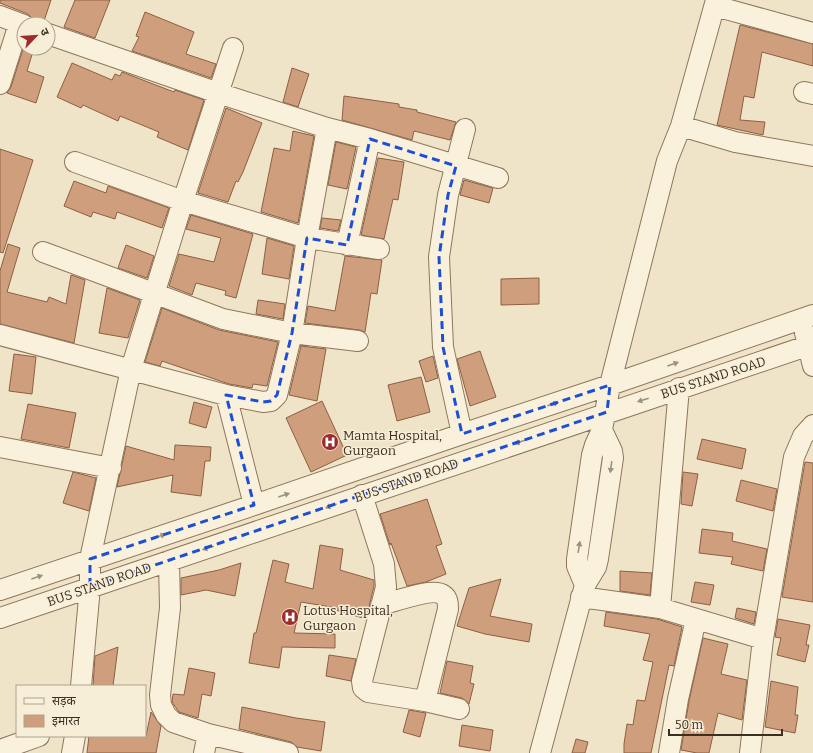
<svg xmlns="http://www.w3.org/2000/svg" width="813" height="753" viewBox="0 0 813 753" font-family="Bitter,'Noto Sans Devanagari',serif">
<style>
.building{fill:#cf9f7d;stroke:#8d5f41}
.lines{fill:none;stroke-linecap:round;stroke-linejoin:round}
.minor-casing{stroke:#8d765c;stroke-width:22}
.minor{stroke:#faf1dc;stroke-width:20}
.oneway{fill:#9c907e}
.marked{fill:none;stroke:#1d4ed8;stroke-width:3;stroke-dasharray:8 5;stroke-linejoin:round}
.labels{text-anchor:middle;stroke-width:3;stroke-linejoin:round;paint-order:stroke}
.street-label{font-size:13px;fill:#3d2e20;stroke:#f7eed8}
.poi-label{font-size:13px;fill:#3d2e20;stroke:#f7eed8;text-anchor:start}
</style>
<rect width="100%" height="100%" fill="#f0e4c8"/>
<!-- building -->
<path class="building" d="M0 0H51L43 24 35 23 28 14 0 3Z
M75 0H110L95 38 64 27Z
M145 12 194 32 186 54 216 64 211 78 132 51 139 37 136 36Z
M740 25 813 44V66L762 52 754 98 744 96 740 120 765 122 763 135 717 125Z
M24 46V48H34L27 71 44 77 36 103 7 93 11 87Z
M72 63 112 80 115 74 120 76 122 72 174 92 175 90 204 100 188 150 157 137 159 132 120 116 118 121 83 105 81 108 57 97Z
M292 68 309 74 298 107 283 102Z
M344 96 399 104V107L417 110V112L456 122 450 140 414 131 412 140 342 120Z
M226 108 262 123 243 172 238 182 236 181 228 202 198 193Z
M293 131 314 136 298 223 261 212 274 148 290 151Z
M336 142 356 147 347 189 328 185Z
M0 149 33 160 3 253 0 252Z
M378 158 404 162 398 200 393 199 384 239 361 235Z
M464 180 493 188 489 203 460 195Z
M74 181 106 193 108 186 169 208 162 228 117 212 115 219 93 212 91 217 64 206Z
M191 215 253 234 236 298 225 295 226 291 196 283 192 295 169 286 179 254 214 262 221 238 186 229Z
M322 218 341 220 338 231 320 228Z
M267 238 294 246 289 279 262 274Z
M8 244 20 248 7 292 47 302 49 297 66 304 71 275 85 280 74 343 0 324V271Z
M126 245 154 256 147 278 118 268Z
M345 256 382 260 377 294 371 293 365 332 359 330 305 323 308 306 335 311Z
M539 278V304L501 305V279Z
M107 288 140 300 128 338 99 333Z
M258 300 285 304 283 319 256 314Z
M162 308 219 330 278 342 267 386 253 384 252 388 229 384 162 361 160 366 145 362Z
M301 346 326 349 317 401 289 395Z
M480 351 496 397 470 406 457 359Z
M14 354 36 357 32 394 9 391Z
M433 356 438 378 426 382 419 361Z
M421 377 430 412 397 421 388 385Z
M322 401 347 455 311 472 286 418Z
M194 402 212 407 206 428 189 423Z
M28 404 76 413 69 448 21 439Z
M702 439 746 449 742 469 697 459Z
M175 445 211 447 210 461H205L201 496 171 492 173 475 117 487 126 446 174 460Z
M805 462 813 463V602L782 597Z
M73 472 96 478 89 511 63 503Z
M683 472 698 474 692 506 681 504Z
M741 480 777 489 773 511 736 501Z
M427 499 442 544 436 546 446 574 426 582 407 586 391 543 390 545 380 514Z
M702 529 733 533 732 541 767 549 763 571 731 564 733 557 699 553Z
M320 545 343 549 340 570 374 580V586L366 619 336 610 337 608 301 602 294 633 335 634V648L282 647 279 668 249 663 254 633H256L273 560 289 564 285 582 313 589Z
M241 563 235 596 206 590 181 595V578L219 570Z
M620 571 652 573 650 595 620 591Z
M501 579 490 616 532 624 529 642 485 634 457 626 469 588Z
M695 582 714 585 710 605 691 602Z
M737 608 756 612 754 624 735 618Z
M606 612 657 619 682 627 674 666 669 665 651 753H624V744L627 724 633 725 637 700 645 701 653 662 643 660 650 634 604 626Z
M778 619 810 625 806 645H809L805 662 777 655 781 638 775 637Z
M703 638 728 644 721 674 747 680 742 720 718 713 709 753H697L681 750 689 701Z
M118 647 113 686H93L95 656Z
M329 655 356 659 351 681 326 676Z
M447 661 473 666 470 683 474 684 469 704 462 698 440 693Z
M189 668 215 673 211 696 202 694 198 718 179 712 172 702 173 694 184 695Z
M771 681 798 687 795 715H798L795 733 765 727Z
M242 707 296 718 325 722 321 751 297 747 291 742 239 729Z
M409 710 426 713 420 737 403 732Z
M151 712 161 726 156 753H87L89 736H146Z
M462 725 493 730 490 751 459 746Z
M576 739 588 742 585 753H572Z"/>
<g class="lines">
<!-- minor casing -->
<g class="minor-casing">
<path id="minor" d="M715 6 813 33
M0 16 24 25
M48 34 218 93 327 128 370 139 498 178
M0 84 19 24
M804 92 813 94
M681 126 735 142 813 156
M75 162 183 201 307 238 379 249
M347 245 370 139
M43 252 223 319 292 333 358 341
M805 333 813 366
M0 335 226 395 263 402 271 401 277 395 292 333 307 238 327 128
M226 395 254 505
M462 434 443 347 439 257 448 195 465 129
M0 447 111 468
M362 495 384 564 386 587 362 681 363 688 368 692 425 701 459 709
M169 561 170 608 160 695 161 705 166 715 173 722 208 734 288 753
M585 585 577 566V559L592 455 595 445 602 430 610 385 667 161 681 126 716 0
M0 590 254 505 462 434 610 385 813 315
M581 597 660 608 763 639
M381 605C394 602 433 587 443 595 448 598 448 604 448 609L425 701
M660 608 679 388
M0 618 813 344
M81 686 90 587V559L131 369 183 201 233 48
M0 750 39 736
M72 753 75 736
M204 753 208 734
M540 753 585 585 596 567 598 559 613 458 612 451 602 430
M669 753 678 699 696 619
M750 753 763 639 794 457 803 436 813 425"/>
</g>
<!-- minor -->
<use href="#minor" class="minor"/>
</g>
<!-- one-way arrows -->
<defs><path id="oneway-solid" d="M-6-.8H1V-3.2L6.5 0L1 3.2V.8H-6Z"/></defs>
<g class="oneway">
<use href="#oneway-solid" transform="translate(673 364) rotate(-19)"/>
<use href="#oneway-solid" transform="translate(643 400) rotate(162)"/>
<use href="#oneway-solid" transform="translate(553 404) rotate(-18)"/>
<use href="#oneway-solid" transform="translate(520 442) rotate(161)"/>
<use href="#oneway-solid" transform="translate(611 467) rotate(98)"/>
<use href="#oneway-solid" transform="translate(284 495) rotate(-19)"/>
<use href="#oneway-solid" transform="translate(331 506) rotate(160)"/>
<use href="#oneway-solid" transform="translate(160 536) rotate(-18)"/>
<use href="#oneway-solid" transform="translate(579 547) rotate(-81)"/>
<use href="#oneway-solid" transform="translate(208 548) rotate(162)"/>
<use href="#oneway-solid" transform="translate(37 577) rotate(-19)"/>
</g>
<!-- marked area -->
<path class="marked" d="M370 139 456 166 448 195 439 257 443 347 462 434 610 385 607 412 90 587V559L254 505 226 395 263 402 271 401 277 395 292 333 307 238 347 245Z"/>
<!-- icons -->
<defs>
<g id="hospital-disc" transform="scale(0.9)"><circle r="9.5" fill="#9e2a2b" stroke="#f7eed8"/><path d="M-5-5h3v3.5h4V-5h3V5h-3V1.5h-4V5h-3Z" fill="#fff"/></g>
</defs>
<g fill-rule="evenodd">
<use href="#hospital-disc" x="330" y="442"/>
<use href="#hospital-disc" x="290" y="617"/>
</g>
<g class="labels">
<!-- street labels -->
<g class="street-label">
<text transform="translate(713 377) rotate(-18)" y="5">BUS STAND ROAD</text>
<text transform="translate(406 480) rotate(-19)" y="5">BUS STAND ROAD</text>
<text transform="translate(99 584) rotate(-19)" y="5">BUS STAND ROAD</text>
</g>
<!-- poi labels -->
<g class="poi-label">
<text x="343" y="440">Mamta Hospital,<tspan x="343" dy="15">Gurgaon</tspan></text>
<text x="303" y="615">Lotus Hospital,<tspan x="303" dy="15">Gurgaon</tspan></text>
</g>
</g>
<!-- legend -->
<rect x="16" y="685" width="130" height="52" fill="#f7eed8" stroke="#ada18e"/>
<rect x="24" y="698" width="20" height="6" fill="#faf1dc" stroke="#ada18e"/>
<text x="52" y="705" font-size="12" fill="#3d2e20">सड़क</text>
<rect x="24" y="715" width="20" height="12" fill="#cf9f7d" stroke="#ada18e"/>
<text x="52" y="725" font-size="12" fill="#3d2e20">इमारत</text>
<!-- north arrow -->
<g transform="translate(36 36) rotate(65)"><circle r="19" fill="#f7eed8" stroke="#ada18e"/>
<path d="M0-3L7 15L0 10L-7 15Z" fill="#9e2a2b"/>
<text y="-6" font-size="11" font-weight="bold" text-anchor="middle" fill="#3d2e20">उ</text>
</g>
<!-- scale -->
<path d="M669 729v6h113v-6" fill="none" stroke="#3d2e20" stroke-width="2"/>
<text x="675" y="729" font-size="12" fill="#3d2e20" stroke="#f7eed8" stroke-width="3" paint-order="stroke">50 m</text>
</svg>
